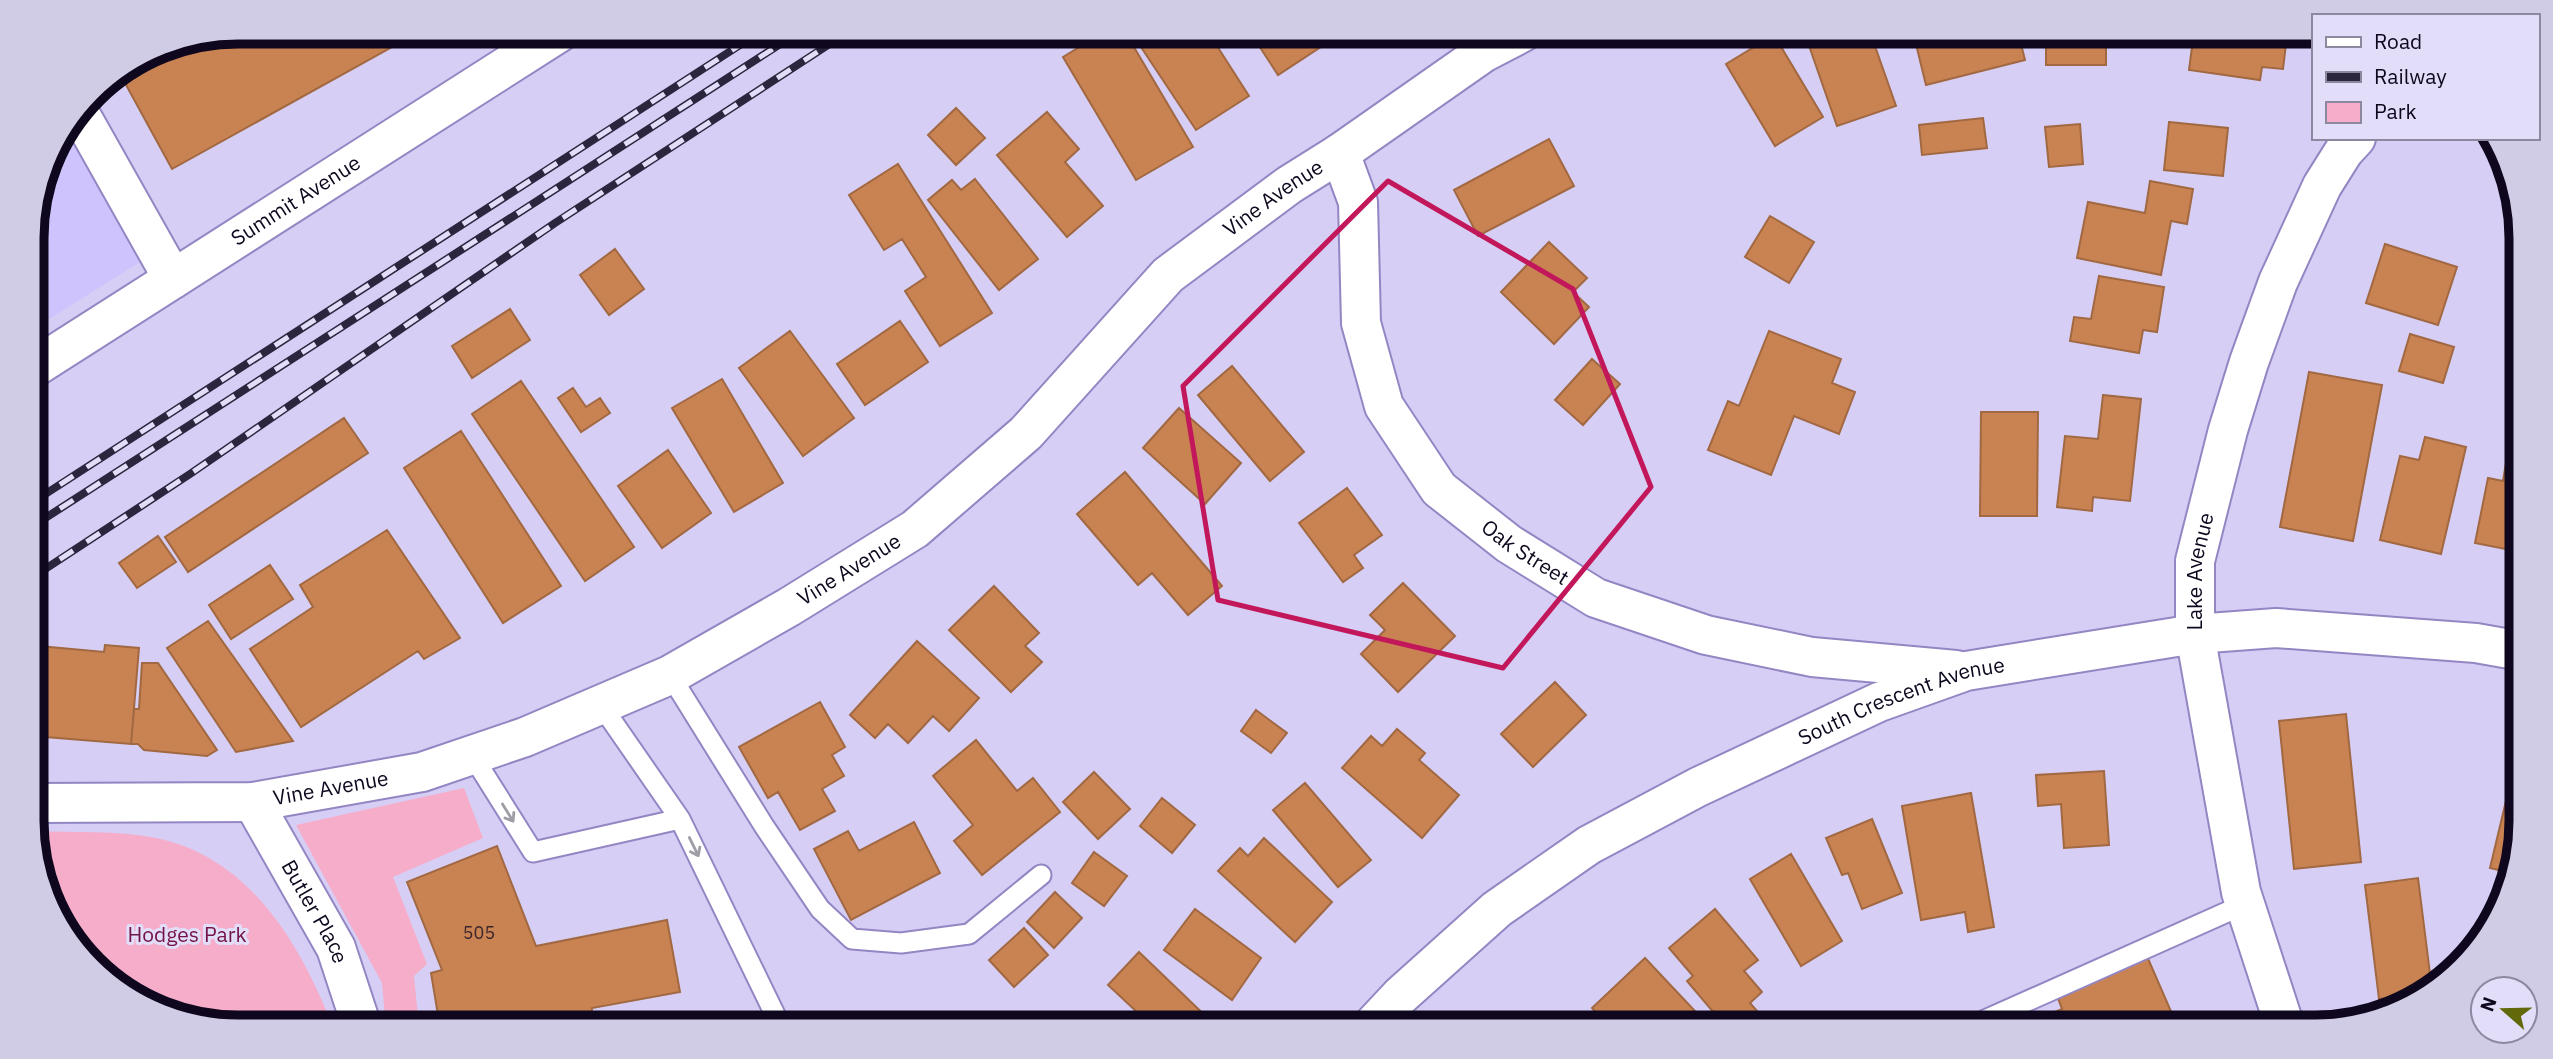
<svg xmlns="http://www.w3.org/2000/svg" width="2553" height="1059" viewBox="0 0 2553 1059" font-family="'IBM Plex Sans',sans-serif">
<style>
.built{fill:#cfc3fd}
.green{fill:#f6adca}
.building{fill:#c98353;stroke:#a16841;stroke-width:2}
.lines{fill:none;stroke-linecap:round;stroke-linejoin:round}
.service-casing{stroke:#9386c3;stroke-width:23}
.minor-casing{stroke:#9386c3;stroke-width:42}
.tertiary-casing{stroke:#9386c3;stroke-width:42}
.service{stroke:#fff;stroke-width:19}
.minor{stroke:#fff;stroke-width:38}
.tertiary{stroke:#fff;stroke-width:38}
.rail-casing{stroke:#2c253e;stroke-width:8}
.rail{stroke:#e2ddf8;stroke-width:5;stroke-dasharray:16;stroke-linecap:butt}
.oneway{stroke:#9f9ca5}
.marked{fill:none;stroke:#c2185b;stroke-width:5;stroke-linejoin:round}
.labels{text-anchor:middle;stroke-width:6;stroke-linejoin:round;paint-order:stroke}
.number-label{font-size:18px;fill:#3d262a}
.street-label{font-size:21px;fill:#0e071d;stroke:#e2ddf8}
.park-label{font-size:21px;fill:#731346;stroke:#e2ddf8}
.rim{fill:none;stroke:#0e071d;stroke-width:9}
</style>
<rect width="100%" height="100%" fill="#d6cef5"/>
<!-- built -->
<path class="built" d="M71 123 148 257 32 330V224L53 146Z"/>
<!-- green -->
<path class="green" d="M464 788 483 838 393 877 427 964 414 976 419 1027H386L382 983 296 825Z
M33 831C73 833 116 830 156 838 250 857 301 945 333 1027H238L159 1012 74 947 33 848Z"/>
<!-- building -->
<path class="building" d="M238 32H419L172 169 119 72 159 47Z
M1104 32H1125L1193 147 1136 180 1063 57Z
M1131 32H1208L1249 96 1196 130Z
M1250 32H1328L1333 39 1278 75Z
M1832 32H1870L1896 106 1837 126 1807 40Z
M1913 32H2018L2025 60 1926 85Z
M2046 32H2106V65H2046Z
M2194 32H2270L2268 41 2286 44 2283 69 2262 67 2260 80 2189 70Z
M1774 35 1823 117 1775 146 1726 64Z
M956 108 985 138 956 165 928 135Z
M1047 112 1079 149 1065 162 1103 206 1067 237 997 155Z
M1983 118 1987 148 1922 155 1919 125Z
M2169 122 2228 128 2223 176 2164 170Z
M2080 124 2083 164 2049 167 2045 127Z
M1549 139 1574 186 1478 236 1454 190Z
M898 164 992 313 940 346 905 291 926 277 902 239 884 250 849 195Z
M975 179 1038 259 999 290 928 200 952 180 961 190Z
M2150 181 2193 189 2187 224 2171 221 2161 275 2077 258 2088 202 2145 213Z
M1770 216 1814 242 1789 283 1745 257Z
M1549 242 1587 278 1573 292 1589 307 1554 344 1501 292Z
M2385 244 2457 267 2438 325 2366 303Z
M615 249 644 289 609 315 580 275Z
M2099 276 2164 287 2157 332 2143 330 2139 353 2070 341 2074 317 2091 319Z
M510 309 530 340 472 378 452 346Z
M900 321 928 362 865 405 837 364Z
M790 331 854 418 803 456 739 368Z
M1769 331 1841 359 1832 383 1855 392 1839 434 1794 416 1771 475 1708 450 1728 401 1739 406Z
M2410 334 2454 347 2443 383 2399 371Z
M1592 359 1620 384 1583 425 1555 400Z
M1232 366 1304 452 1270 481 1198 395Z
M2309 372 2382 385 2353 541 2280 527Z
M722 379 783 483 734 512 672 408Z
M521 381 634 547 585 581 472 414Z
M573 388 586 407 600 398 610 413 581 432 558 398Z
M2103 395 2141 399 2130 501 2093 497 2092 511 2057 507 2065 436 2098 439Z
M1179 408 1241 463 1205 504 1143 448Z
M1981 412H2038L2037 516H1980Z
M344 418 368 453 188 572 165 537Z
M461 431 561 586 503 623 404 468Z
M2425 437 2466 447 2441 554 2380 540 2400 456 2419 460Z
M668 450 711 513 662 548 618 486Z
M2507 457 2520 460 2521 552 2475 543 2488 478 2503 481Z
M1125 472 1222 586 1188 615 1152 573 1138 585 1077 514Z
M1347 488 1382 535 1354 555 1363 568 1343 582 1299 523Z
M387 530 460 638 424 659 418 651 301 727 250 649 313 607 300 585Z
M158 536 176 562 137 588 119 563Z
M270 565 293 599 231 639 209 605Z
M1403 583 1455 636 1398 692 1361 654 1385 630 1370 615Z
M994 586 1039 633 1025 646 1042 662 1011 692 949 630Z
M33 618 41 619 39 646 104 652 105 645 139 648 131 744 33 736Z
M208 621 293 741 236 752 167 648Z
M917 641 979 698 949 731 933 716 908 743 888 724 875 738 850 715Z
M142 663H158L217 750 207 756 144 750 138 744H131L134 709H139Z
M1555 682 1586 715 1533 767 1501 734Z
M820 702 845 747 832 755 844 776 822 789 835 811 800 830 778 792 768 798 739 747Z
M1256 710 1287 733 1271 753 1241 731Z
M2346 714 2361 862 2294 869 2279 721Z
M1397 729 1425 753 1419 760 1459 795 1422 838 1342 768 1371 736 1382 746Z
M976 740 1017 791 1033 778 1060 812 982 875 954 841 973 825 933 776Z
M2104 771 2109 845 2064 848 2061 804 2038 806 2036 775Z
M1094 772 1130 809 1098 839 1063 802Z
M1305 783 1371 860 1338 887 1273 810Z
M2510 784 2521 787V821L2511 873 2490 868Z
M1971 793 1994 927 1968 932 1965 912 1921 920 1902 806Z
M1162 798 1195 825 1172 853 1140 826Z
M1872 819 1902 893 1862 909 1848 873 1842 875 1826 838Z
M914 822 940 873 851 920 814 849 848 831 859 851Z
M1264 838 1332 902 1295 942 1218 871 1240 848 1248 856Z
M497 846 536 946 667 920 680 992 592 1008 591 1022 588 1027H440L431 973 442 970 407 882Z
M1094 852 1127 876 1104 906 1072 883Z
M1791 854 1842 941 1801 966 1750 879Z
M2418 878 2432 990 2379 999 2365 885Z
M1055 892 1082 918 1054 948 1027 922Z
M1195 909 1261 958 1232 1000 1164 950Z
M1715 909 1758 960 1744 971 1762 992 1750 1003 1771 1027H1726L1687 981 1693 976 1669 948Z
M1024 928 1048 955 1014 987 989 960Z
M1139 952 1216 1026 1215 1027H1153L1108 985Z
M2146 954 2173 1016 2148 1027H2055L2050 1014 2062 1009 2056 993Z
M1645 958 1710 1027H1609L1592 1008Z"/>
<g class="lines">
<!-- service casing -->
<g class="service-casing">
<path id="service" d="M670 675 764 826 820 909 852 939 901 943 969 934 1041 875
M601 705 680 819
M472 755 533 852 680 819 781 1027
M1985 1020 2245 904"/>
</g>
<!-- minor casing -->
<g class="minor-casing">
<g id="minor">
<path d="M79 112 173 279"/>
<path id="s1" d="M1340 153 1358 202 1361 323 1384 406 1439 489 1509 544 1596 598 1706 635 1812 657 1956 670"/>
<path id="s2" d="M253 802 336 948 362 1027"/>
<path id="s3" d="M33 803 253 802 422 772 525 737 670 675 789 607 915 529 1026 433 1168 275 1289 185 1340 153 1483 53 1523 32"/>
<path id="s4" d="M1371 1027 1400 996 1497 909 1589 845 1698 787 1879 702 1966 671 2195 634 2276 628 2476 643 2521 651"/>
<path id="s5" d="M2285 1027 2241 892 2195 634V561L2228 430 2249 362 2278 282 2322 186 2344 151 2356 138"/>
</g>
</g>
<!-- tertiary casing -->
<g class="tertiary-casing">
<g id="tertiary">
<path id="s6" d="M32 369 560 32"/>
</g>
</g>
<!-- service -->
<use href="#service" class="service"/>
<!-- minor -->
<use href="#minor" class="minor"/>
<!-- tertiary -->
<use href="#tertiary" class="tertiary"/>
<!-- rail casing -->
<g class="rail-casing">
<path id="rail" d="M33 502 760 32
M33 526 799 32
M33 577 190 474 555 223 848 32"/>
</g>
<!-- rail -->
<use href="#rail" class="rail"/>
</g>
<!-- one-way arrows -->
<defs><path id="oneway-shaft" d="M-6 0H5M1.5-3L5.5 0L1.5 3" fill="none" stroke-width="1.6" stroke-linecap="round" stroke-linejoin="round" transform="scale(1.75)"/></defs>
<g class="oneway">
<use href="#oneway-shaft" transform="translate(508 813) rotate(58)"/>
<use href="#oneway-shaft" transform="translate(694 847) rotate(64)"/>
</g>
<!-- marked area -->
<path class="marked" d="M1388 181 1573 289 1651 487 1503 668 1218 600 1183 386Z"/>
<g class="labels">
<!-- number labels -->
<g class="number-label">
<text x="479" y="939">505</text>
</g>
<!-- street labels -->
<g class="street-label">
<text dy="7" stroke="none"><textPath href="#s3" startOffset="1433">Vine Avenue</textPath></text>
<text dy="7" stroke="none"><textPath href="#s6" startOffset="313">Summit Avenue</textPath></text>
<text dy="7" stroke="none"><textPath href="#s1" startOffset="466">Oak Street</textPath></text>
<text dy="7" stroke="none"><textPath href="#s3" startOffset="866">Vine Avenue</textPath></text>
<text dy="7" stroke="none"><textPath href="#s5" startOffset="467">Lake Avenue</textPath></text>
<text dy="7" stroke="none"><textPath href="#s4" startOffset="630">South Crescent Avenue</textPath></text>
<text dy="7" stroke="none"><textPath href="#s3" startOffset="299">Vine Avenue</textPath></text>
<text dy="7" stroke="none"><textPath href="#s2" startOffset="126">Butler Place</textPath></text>
</g>
<!-- park labels -->
<g class="park-label">
<text x="187" y="942">Hodges Park</text>
</g>
</g>
<!-- crop -->
<path d="M0 0H2553V1059H0ZM238 44H2315A194 194 0 0 1 2509 238V821A194 194 0 0 1 2315 1015H238A194 194 0 0 1 44 821V238A194 194 0 0 1 238 44Z" fill="#d1cce6" fill-rule="evenodd"/>
<path class="rim" d="M238 44H2315A194 194 0 0 1 2509 238V821A194 194 0 0 1 2315 1015H238A194 194 0 0 1 44 821V238A194 194 0 0 1 238 44Z"/>
<!-- legend -->
<rect x="2312" y="14" width="228" height="126" fill="#e2ddf8" stroke="#8d87a0" stroke-width="2"/>
<rect x="2326" y="37" width="35" height="10" fill="#ffffff" stroke="#8d87a0" stroke-width="2"/>
<text x="2374" y="49" font-size="21" fill="#0e071d">Road</text>
<rect x="2326" y="72" width="35" height="10" fill="#2c253e" stroke="#8d87a0" stroke-width="2"/>
<text x="2374" y="84" font-size="21" fill="#0e071d">Railway</text>
<rect x="2326" y="102" width="35" height="21" fill="#f6adca" stroke="#8d87a0" stroke-width="2"/>
<text x="2374" y="119" font-size="21" fill="#0e071d">Park</text>
<!-- north arrow -->
<g transform="translate(2504 1010) rotate(290)"><circle r="33" fill="#e2ddf8" stroke="#8d87a0" stroke-width="2"/>
<path d="M0-5L12 26L0 18L-12 26Z" fill="#62690b"/>
<text y="-10" font-size="19" font-weight="bold" text-anchor="middle" fill="#0e071d">N</text>
</g>
</svg>
